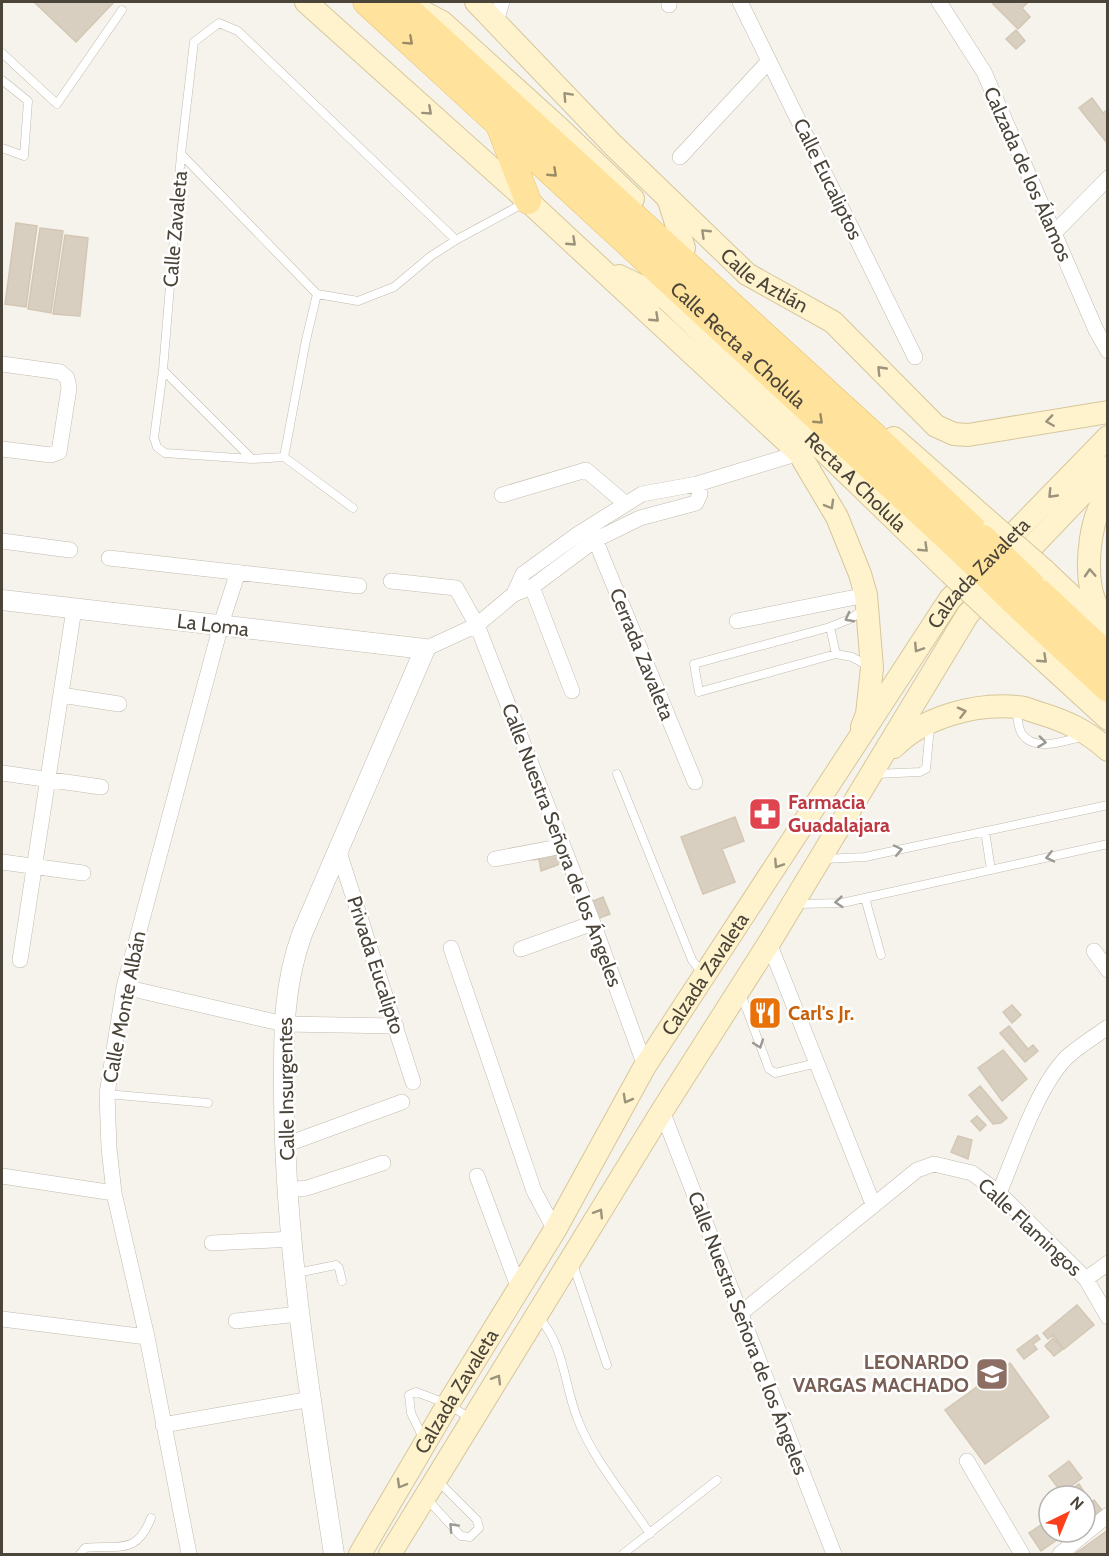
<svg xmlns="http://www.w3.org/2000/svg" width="1109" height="1556" viewBox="0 0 1109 1556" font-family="Cabin,sans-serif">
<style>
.building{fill:#d8cfc1;stroke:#d3c7b4;stroke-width:1.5}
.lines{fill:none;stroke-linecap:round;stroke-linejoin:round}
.service-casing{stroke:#c2bbae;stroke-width:9}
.minor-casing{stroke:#c2bbae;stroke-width:16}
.tertiary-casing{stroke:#c2bbae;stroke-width:21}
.secondary-casing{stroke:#d6c79b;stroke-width:24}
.primary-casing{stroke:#e6c16a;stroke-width:27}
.service{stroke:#fff;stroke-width:8}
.minor{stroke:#fff;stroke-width:15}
.tertiary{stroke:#fff;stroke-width:20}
.secondary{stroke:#fff3cd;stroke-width:22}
.primary{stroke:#ffe39c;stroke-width:26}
.secondary-bridge-casing{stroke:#d6c79b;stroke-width:24;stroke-linecap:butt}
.primary-bridge-casing{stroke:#e6c16a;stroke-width:27;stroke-linecap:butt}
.secondary-bridge{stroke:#fff3cd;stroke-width:22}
.primary-bridge{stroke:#ffe39c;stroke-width:26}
.oneway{stroke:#9c8c66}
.oneway2{stroke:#9c937c}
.oneway3{stroke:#9c9892}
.labels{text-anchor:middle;stroke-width:5;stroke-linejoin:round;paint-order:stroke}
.street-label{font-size:20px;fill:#4b4439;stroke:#fff}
.health-label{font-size:20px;font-weight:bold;fill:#be3a42;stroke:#fff;text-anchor:start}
.food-label{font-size:20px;font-weight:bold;fill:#c56008;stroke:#fff;text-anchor:start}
.education-label{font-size:20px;font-weight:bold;fill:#785e54;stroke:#fff;text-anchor:end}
</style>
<rect width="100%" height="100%" fill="#f6f3ec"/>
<!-- building -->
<path class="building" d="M34 2H114L76 42Z
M995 2H1028L1022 8 1030 17 1018 29 993 4Z
M1016 30 1025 41 1016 49 1006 39Z
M1092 98 1103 113 1108 109V144L1079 108Z
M16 223 37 226 26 307 5 304Z
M40 228 63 231 51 313 28 309Z
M65 235 88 238 80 316 53 314Z
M735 817 744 841 722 849 735 882 703 894 681 837Z
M555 850 560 864 541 871 539 859 532 860 531 854Z
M603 897 610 914 597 919 591 902Z
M1012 1005 1021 1015 1012 1023 1003 1012Z
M1009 1026 1028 1049 1033 1045 1038 1051 1025 1062 1000 1033Z
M1003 1050 1027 1079 1002 1101 978 1068Z
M980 1086 1007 1118 1001 1123 993 1124 969 1095Z
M977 1116 986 1125 980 1131 971 1121Z
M958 1136 972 1140 968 1159 951 1152Z
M1077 1305 1094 1325 1064 1349 1053 1335 1048 1339 1043 1333Z
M1037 1335 1040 1339 1033 1344 1037 1349 1024 1359 1017 1350Z
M1053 1338 1063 1349 1054 1356 1045 1346Z
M1010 1363 1049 1417 985 1464 945 1410Z
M1069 1461 1082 1478 1062 1493 1049 1476Z
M1079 1484 1086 1495 1084 1496H1080L1079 1494 1076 1495 1072 1489Z
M1094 1500 1102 1510 1085 1523V1507Z
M1047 1521 1049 1525V1532H1054L1058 1539 1041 1551 1029 1533Z
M1108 1530V1554H1077L1076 1553Z"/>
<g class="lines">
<!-- service casing -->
<g class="service-casing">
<path id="service" d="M2 53 57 104 122 10
M2 80 28 101 24 156 2 148
M181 154 317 294
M163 370 252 459
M284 457 252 459 165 453 157 447 154 438 163 370 181 154 194 42 219 23 238 31 456 240
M284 457 306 340 317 294 358 301 394 287 431 256 456 240 526 202
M284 457 353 508
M864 609 850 619 830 627 694 664 699 692 836 654 852 657 868 666
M830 627 836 654
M1016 711C1018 717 1018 729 1022 734 1034 752 1064 741 1081 737
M617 774 692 960 703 974
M876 774 920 772 926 769 930 727
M985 831 991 870
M824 859 865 857 1108 805
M865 898 881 955
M797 904 842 903 1108 844
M741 994 769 1069 775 1073 817 1063
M107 1094 208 1103
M573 1264 607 1365
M297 1273 336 1265 339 1268 342 1281
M539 1318C565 1346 564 1386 578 1420 593 1459 627 1499 650 1534
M424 1440 411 1413 409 1395 416 1392 448 1404 471 1419
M427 1499 461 1536 470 1537 479 1528 477 1520 437 1480
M80 1554 85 1548C120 1544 136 1556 151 1518
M623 1554 717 1480"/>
</g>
<!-- minor casing -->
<g class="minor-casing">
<path id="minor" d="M740 2 915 357
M939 2 984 72 1096 330 1108 351
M669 5V2
M496 21 502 2
M680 157 769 61
M1054 233 1108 178
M2 364 60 372 67 378 69 388 59 452 51 455 2 449
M502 495 586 470 626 504
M592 532 695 782
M2 541 70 550
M109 558 359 586
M391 581 456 588 477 625 593 923 645 1066
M532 587 572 691
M514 594 523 574 578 534 642 494 697 484 799 453
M737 621 866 595
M425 649 477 625 514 594 532 587 595 540 640 518 696 503 700 494 697 484
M61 695 119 704
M2 773 101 787
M338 849 413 1082
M495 859 563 846
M2 862 83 873
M769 943 873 1204
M451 948 534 1191 555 1230
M521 949 593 923
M1094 951 1108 970
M20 960 74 609
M124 987 284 1024 396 1026
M662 1111 834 1554
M285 1145 402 1102
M2 1176 114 1193
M477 1176 519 1289
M288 1190 307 1188 383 1163
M999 1193C1016 1153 1037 1087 1067 1057 1079 1046 1094 1037 1108 1027
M212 1243 293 1239
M1086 1279 1108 1263
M741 1313 917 1170 934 1164 972 1173 999 1193 1086 1279 1108 1317
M2 1319 147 1337
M236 1321 298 1314
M163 1425 311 1399
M967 1461 1022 1554
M189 1554 147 1337 114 1193 109 1148 107 1094 124 987 222 621 238 572
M1060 1554 1108 1515"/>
</g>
<!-- tertiary casing -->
<g class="tertiary-casing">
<path id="tertiary" d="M2 600 425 649 302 934C282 990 284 1037 284 1095 285 1250 311 1402 334 1554"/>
</g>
<!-- secondary casing -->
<g class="secondary-casing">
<g id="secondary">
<path d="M306 2 528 201 799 453 837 517 860 574 866 595 872 668 867 714 862 727"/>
<path id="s1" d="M476 2 613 145 747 274 833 322 936 426 954 434 968 435 1108 412"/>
<path d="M412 6 442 22 559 128 633 199"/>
<path d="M669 201 684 248"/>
<path id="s2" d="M619 276 667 299 950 573"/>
<path d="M894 438 994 526"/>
<path d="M1044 570 1102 625"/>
<path d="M1000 620 1108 719"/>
<path d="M1106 629C1101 616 1094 603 1091 589 1086 563 1090 515 1108 494"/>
<path d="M894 747C923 717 976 703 1017 707 1025 707 1032 711 1039 713 1066 721 1087 731 1108 750"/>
<path id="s3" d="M360 1554 448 1404 555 1230 645 1066 950 599 1108 437"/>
<path d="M390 1554 662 1111 769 943 968 614 1108 467"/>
</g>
</g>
<!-- primary casing -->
<g class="primary-casing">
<g id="primary">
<path id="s4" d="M366 2 966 555"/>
<path d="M400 2 879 440 983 538"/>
<path d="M500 128 528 201"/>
<path d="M1031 584 1108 656"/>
<path d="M1015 603 1108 689"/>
</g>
</g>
<!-- service -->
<use href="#service" class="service"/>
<!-- minor -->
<use href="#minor" class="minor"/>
<!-- tertiary -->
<use href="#tertiary" class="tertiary"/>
<!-- secondary -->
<use href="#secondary" class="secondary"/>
<!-- primary -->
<use href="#primary" class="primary"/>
<!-- secondary-bridge casing -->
<g class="secondary-bridge-casing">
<path id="secondary-bridge" d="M994 526 1044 570
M950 573 1000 620"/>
</g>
<!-- primary-bridge casing -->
<g class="primary-bridge-casing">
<path id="primary-bridge" d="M983 538 1031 584
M966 555 1015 603"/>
</g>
<!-- secondary-bridge -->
<use href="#secondary-bridge" class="secondary-bridge"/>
<!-- primary-bridge -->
<use href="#primary-bridge" class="primary-bridge"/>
</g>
<!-- one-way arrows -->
<defs><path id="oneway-chevron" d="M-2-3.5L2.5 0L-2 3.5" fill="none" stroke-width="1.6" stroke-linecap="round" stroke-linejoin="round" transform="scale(1.5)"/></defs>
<g class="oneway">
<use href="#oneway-chevron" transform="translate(409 41) rotate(42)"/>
<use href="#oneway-chevron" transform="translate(553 173) rotate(43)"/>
<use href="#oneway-chevron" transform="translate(819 420) rotate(43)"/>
</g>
<g class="oneway2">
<use href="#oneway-chevron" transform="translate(567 96) rotate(-133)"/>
<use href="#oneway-chevron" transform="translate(428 111) rotate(42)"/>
<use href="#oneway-chevron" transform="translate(705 233) rotate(-136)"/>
<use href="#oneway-chevron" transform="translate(572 242) rotate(43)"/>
<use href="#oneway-chevron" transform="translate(655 318) rotate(43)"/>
<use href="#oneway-chevron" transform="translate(881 370) rotate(-134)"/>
<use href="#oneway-chevron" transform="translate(1050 421) rotate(172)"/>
<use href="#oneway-chevron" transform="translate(1052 494) rotate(134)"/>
<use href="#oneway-chevron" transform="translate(830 505) rotate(60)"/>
<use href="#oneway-chevron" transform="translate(924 548) rotate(44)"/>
<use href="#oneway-chevron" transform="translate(1090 573) rotate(-93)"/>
<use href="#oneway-chevron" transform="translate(918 648) rotate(123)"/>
<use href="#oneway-chevron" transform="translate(1043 659) rotate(43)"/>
<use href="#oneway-chevron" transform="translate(962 712) rotate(-14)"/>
<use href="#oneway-chevron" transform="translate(778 864) rotate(123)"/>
<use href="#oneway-chevron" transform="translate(627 1099) rotate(119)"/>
<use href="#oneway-chevron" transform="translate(599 1213) rotate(-58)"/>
<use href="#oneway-chevron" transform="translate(497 1379) rotate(-59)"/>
<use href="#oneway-chevron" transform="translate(401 1484) rotate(120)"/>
</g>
<g class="oneway3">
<use href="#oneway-chevron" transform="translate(849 618) rotate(152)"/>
<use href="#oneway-chevron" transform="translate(1042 742) rotate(7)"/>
<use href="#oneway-chevron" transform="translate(898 850) rotate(-12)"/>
<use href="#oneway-chevron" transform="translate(1050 857) rotate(167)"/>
<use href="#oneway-chevron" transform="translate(839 902) rotate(175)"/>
<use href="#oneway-chevron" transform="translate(759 1044) rotate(70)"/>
<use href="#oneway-chevron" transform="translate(453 1527) rotate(-133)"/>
</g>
<!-- icons -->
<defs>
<g id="pharmacy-square" transform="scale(1.725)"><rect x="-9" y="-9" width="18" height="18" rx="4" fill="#e0444e" stroke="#fff"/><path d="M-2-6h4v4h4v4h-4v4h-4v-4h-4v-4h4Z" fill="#fff"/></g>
<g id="restaurant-square" transform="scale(1.725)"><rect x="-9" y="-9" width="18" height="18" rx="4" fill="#e8710a" stroke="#fff"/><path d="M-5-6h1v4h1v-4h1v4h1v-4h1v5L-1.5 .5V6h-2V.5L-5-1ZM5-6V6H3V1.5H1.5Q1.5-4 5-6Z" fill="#fff"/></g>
<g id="school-square" transform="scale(1.725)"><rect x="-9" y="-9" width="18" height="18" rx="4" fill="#8d6e63" stroke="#fff"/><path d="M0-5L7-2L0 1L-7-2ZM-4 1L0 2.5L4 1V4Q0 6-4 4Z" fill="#fff"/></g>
</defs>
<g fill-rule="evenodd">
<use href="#pharmacy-square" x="765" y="814"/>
<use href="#restaurant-square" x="765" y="1013"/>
<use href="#school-square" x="992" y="1374"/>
</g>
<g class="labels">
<!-- street labels -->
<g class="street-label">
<text transform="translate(1028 174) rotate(66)" y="7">Calzada de los Álamos</text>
<text transform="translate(828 179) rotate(64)" y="7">Calle Eucaliptos</text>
<text transform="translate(175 229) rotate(-85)" y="7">Calle Zavaleta</text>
<text dy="7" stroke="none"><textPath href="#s1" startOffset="402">Calle Aztlán</textPath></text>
<text dy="7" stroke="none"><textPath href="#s4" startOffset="506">Calle Recta a Cholula</textPath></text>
<text dy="7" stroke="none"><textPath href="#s2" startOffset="316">Recta A Cholula</textPath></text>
<text dy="7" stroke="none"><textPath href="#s3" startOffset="1161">Calzada Zavaleta</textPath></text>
<text transform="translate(213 625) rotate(7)" y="7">La Loma</text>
<text transform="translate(642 654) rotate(68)" y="7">Cerrada Zavaleta</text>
<text transform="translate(562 845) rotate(69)" y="7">Calle Nuestra Señora de los Ángeles</text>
<text transform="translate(376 965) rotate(72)" y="7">Privada Eucalipto</text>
<text dy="7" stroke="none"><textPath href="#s3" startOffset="675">Calzada Zavaleta</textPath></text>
<text transform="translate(124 1007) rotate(-79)" y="7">Calle Monte Albán</text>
<text transform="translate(286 1089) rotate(-91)" y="7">Calle Insurgentes</text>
<text transform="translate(1030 1227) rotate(43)" y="7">Calle Flamingos</text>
<text transform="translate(748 1333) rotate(69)" y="7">Calle Nuestra Señora de los Ángeles</text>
<text dy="7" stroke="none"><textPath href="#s3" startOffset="189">Calzada Zavaleta</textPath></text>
</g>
<!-- health labels -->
<g class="health-label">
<text x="788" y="809">Farmacia<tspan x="788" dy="23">Guadalajara</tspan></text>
</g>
<!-- food labels -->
<g class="food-label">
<text x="788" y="1020">Carl's Jr.</text>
</g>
<!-- education labels -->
<g class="education-label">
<text x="969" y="1369">LEONARDO<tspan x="969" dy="23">VARGAS MACHADO</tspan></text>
</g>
</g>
<!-- border -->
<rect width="1109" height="1556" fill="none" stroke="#4b4439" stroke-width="6"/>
<!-- north arrow -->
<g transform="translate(1067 1514) rotate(43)"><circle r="28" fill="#ffffff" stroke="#b7b4b0" stroke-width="1.5"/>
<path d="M0-4.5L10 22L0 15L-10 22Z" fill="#fc3f1d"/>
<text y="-9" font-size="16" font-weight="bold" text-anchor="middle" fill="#4b4439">N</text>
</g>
</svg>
